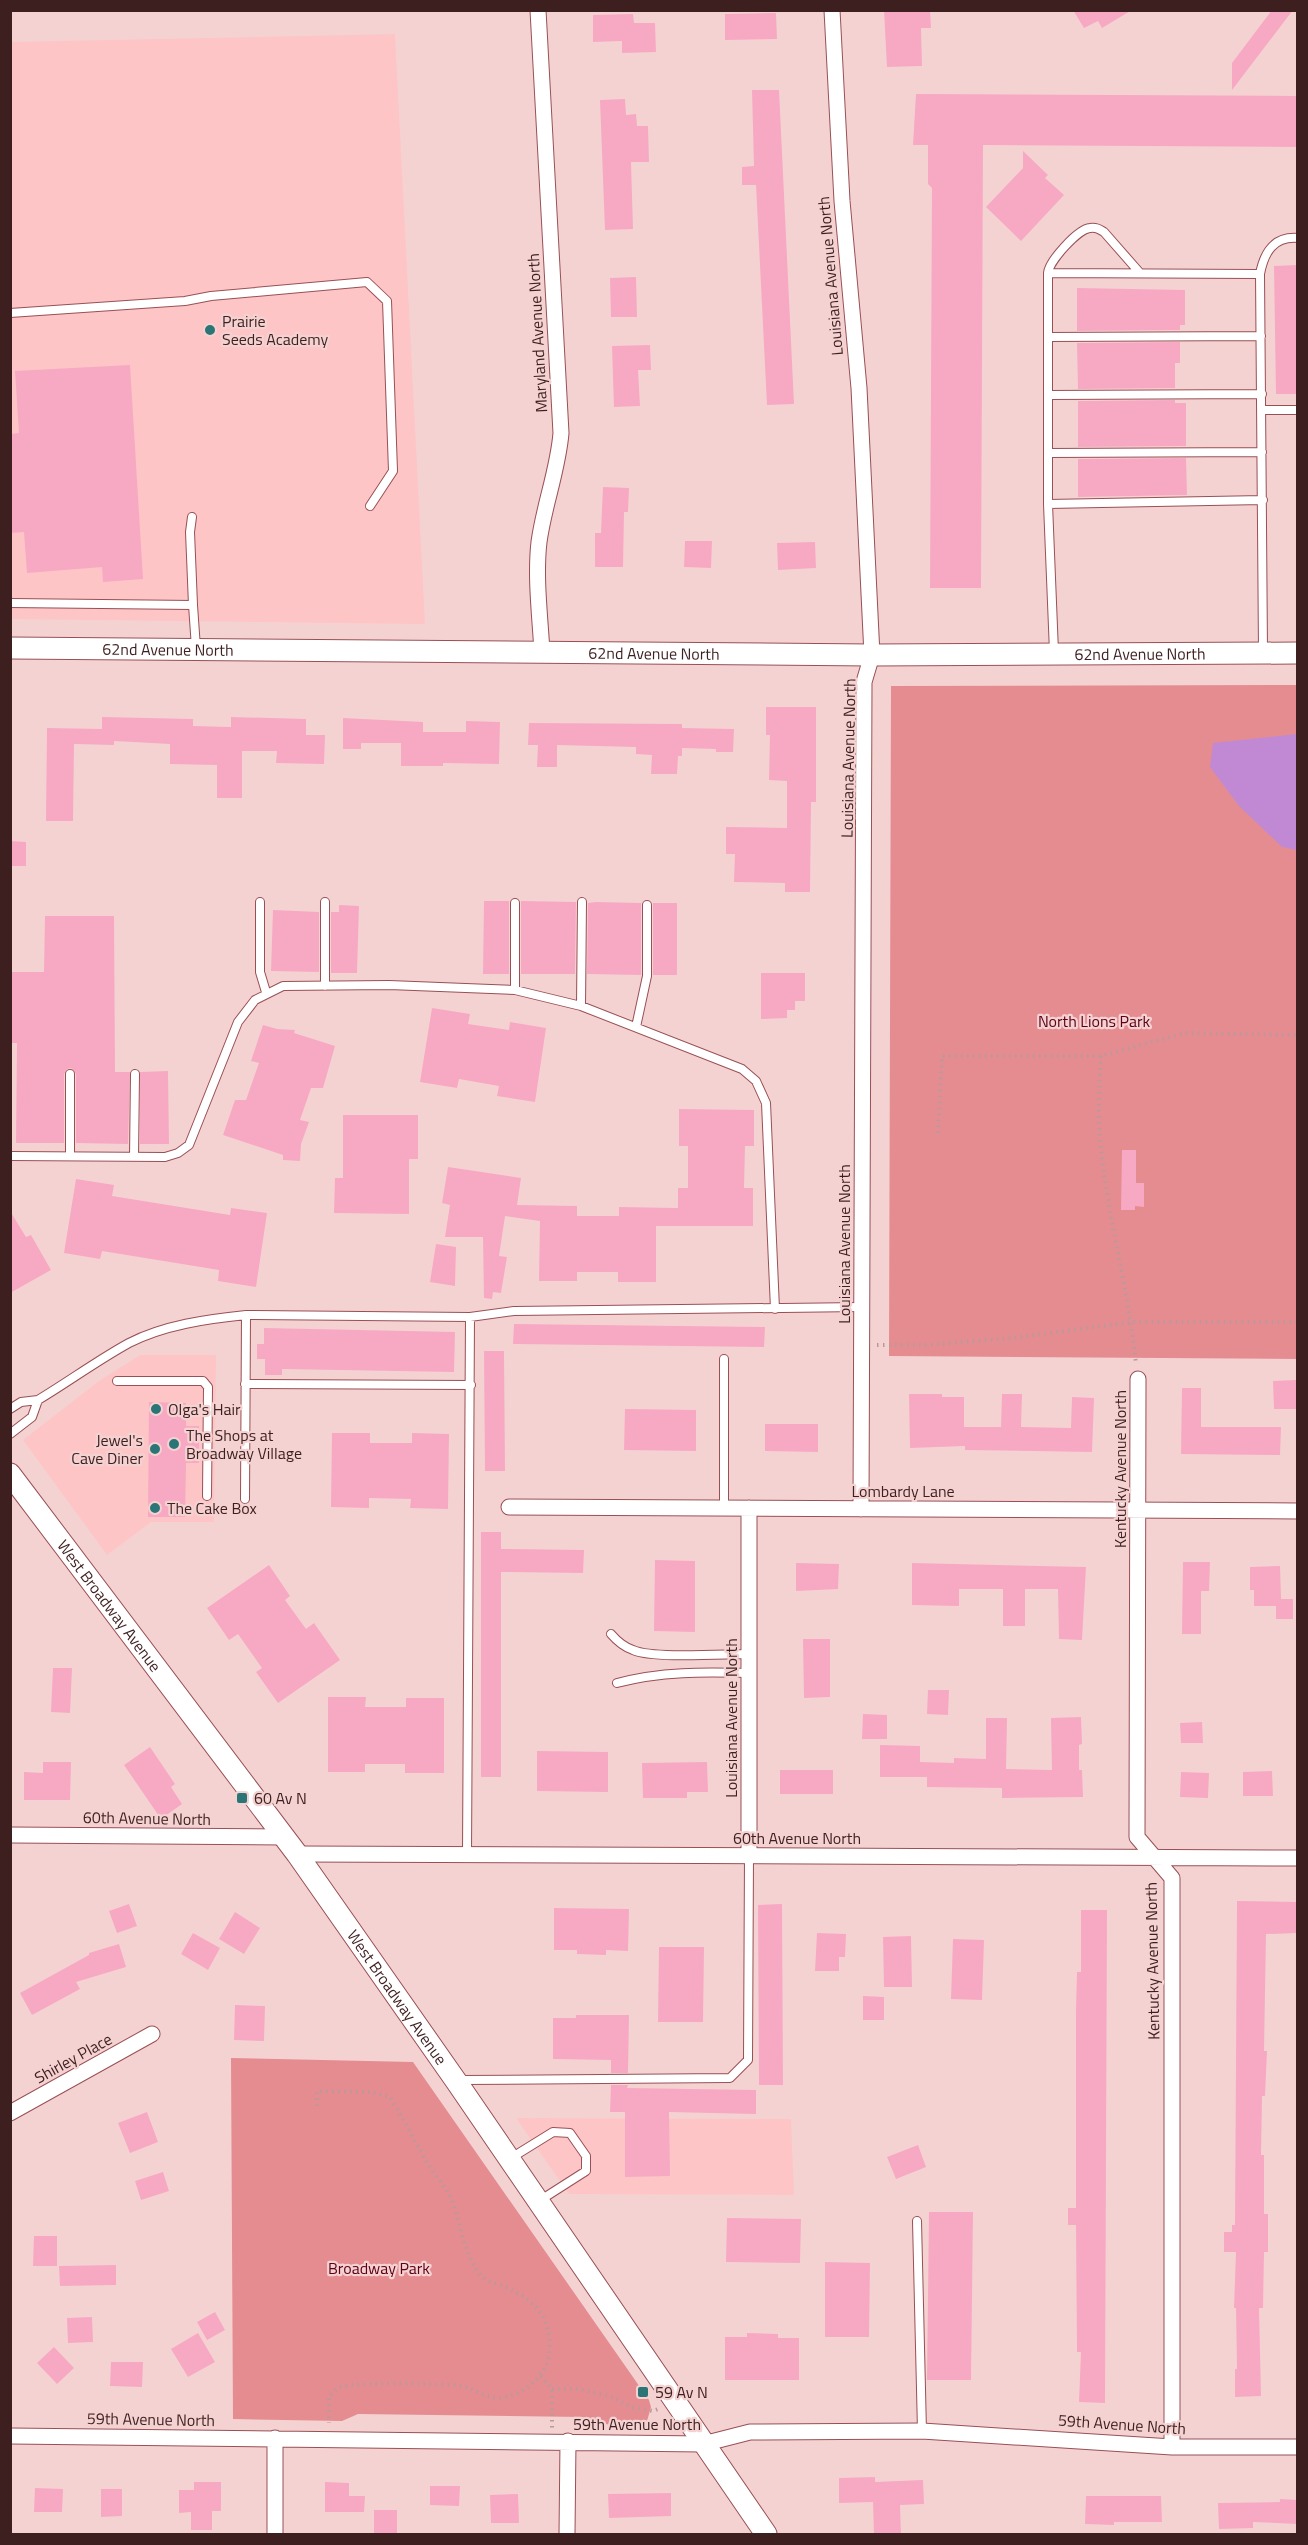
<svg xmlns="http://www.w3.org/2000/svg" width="1308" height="2545" viewBox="0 0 1308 2545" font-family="'Titillium Web',sans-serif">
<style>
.built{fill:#fdc5c6}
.green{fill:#e58c90}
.water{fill:#c189d4}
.building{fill:#f7a9c3}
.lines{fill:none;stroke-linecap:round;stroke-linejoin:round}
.lane-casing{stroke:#985054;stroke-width:10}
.street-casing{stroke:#985054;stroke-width:17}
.secondary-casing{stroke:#985054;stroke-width:23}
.path{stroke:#bb999a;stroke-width:4;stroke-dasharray:1.5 4.5;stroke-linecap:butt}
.lane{stroke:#fff;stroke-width:8}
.street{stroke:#fff;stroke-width:15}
.secondary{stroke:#fff;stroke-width:21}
.poi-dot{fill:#2b7577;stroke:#f5d2d2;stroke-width:2}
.labels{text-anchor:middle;stroke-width:4.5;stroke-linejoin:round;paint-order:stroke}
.street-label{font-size:16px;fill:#3e1f20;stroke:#f5d2d2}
.poi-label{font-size:16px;fill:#3e1f20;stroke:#f5d2d2;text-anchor:start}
.park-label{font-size:16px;fill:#5d0117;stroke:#f5d2d2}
</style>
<rect width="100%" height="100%" fill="#f5d2d2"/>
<!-- built -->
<path class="built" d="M395 34 425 624 11 619 10 42Z
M140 1355H216L214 1522H151L107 1555 23 1440 99 1381Z
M516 2118 791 2119 794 2195 569 2194Z"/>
<!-- green -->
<path class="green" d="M1297 685V1359L889 1356 891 686Z
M231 2058 413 2062 649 2400 651 2407 647 2421C632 2428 597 2426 583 2417L358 2414 342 2421 233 2419Z"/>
<!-- water -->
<path class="water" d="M1297 734H1298L1297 850 1282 847 1239 806 1210 767 1213 743Z"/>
<!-- building -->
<path class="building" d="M884 10H930L931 28H921L922 66 887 67Z
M1073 10H1132L1102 28 1098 21 1084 28Z
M1272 10H1293L1232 90V63Z
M776 13 777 39 725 40V14Z
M633 14 634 23H655L656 52 622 53V41L593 42V15Z
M752 90H779L794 404 767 405 756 185H742V167L754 166Z
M916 94 1298 96V147L983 145 981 588H930L932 188 928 184V145H913Z
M625 99 626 115 636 114 637 126H648L649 162H631L633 229 605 230 600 100Z
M1023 151 1048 175 1045 178 1064 195 1021 241 986 207 1023 168Z
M1298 265V394H1276L1274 266Z
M636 277 637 317H611L610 278Z
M1077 288 1185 290V325H1180V330L1077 331Z
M1180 342V363H1175V388L1078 389 1077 343Z
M650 345 651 370H638L640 406 614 407 612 346Z
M130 365 143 579 103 582 102 567 27 573 24 532 10 533V434L19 433 15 371Z
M1175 400V403H1186V446L1078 447V401Z
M1186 458 1187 495 1078 497V459Z
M603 487 629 488 628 512H624L623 567H595V533H601Z
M685 541H712L711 568 684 567Z
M815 542 816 568 778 570 777 543Z
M766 707H816V802H811L810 892H785V883L734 882 735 854H726V827L787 828V781L769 780 770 735H766Z
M102 717 193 719V726L231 727V717L306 719V735H325L324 764 276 763 277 751H242V798H217V765L170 764V744L114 741V745L74 744 73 821H46L47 728 102 729Z
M343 718 423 722V732H466V721L500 722 499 764 443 763V766H401V743H361V749H343Z
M529 723 682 724V728L734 729 733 752H716V749L682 748V756H678L677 774H651L652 755 636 754V747L557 745V767H537L538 745H528Z
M10 841 26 842V866H10Z
M484 901H509V974H483Z
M521 901 576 902 575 974H521Z
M596 902 641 903V975L587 974 588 903Z
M653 903H677V975H653Z
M339 905 359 906 357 973H331V912H339Z
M273 910 319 912V972L271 971Z
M45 916H114L115 1072H130L128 1144 76 1143V1074L71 1068 67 1069 64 1074V1143H16L17 1043H10V972H44Z
M761 973H805V1001H795V1010H787V1018L761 1019Z
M432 1008 470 1014 468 1024 509 1030 510 1022 546 1028 535 1102 497 1096 499 1086 459 1079 457 1088 420 1082Z
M263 1025 277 1029 295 1030 294 1033 335 1046 323 1088H311L300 1120 309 1122 301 1144 300 1161 283 1160V1155L223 1135 235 1100H246L259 1063 251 1061Z
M168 1071 169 1144H140V1072Z
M679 1109 754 1110V1146H745L744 1188H753V1226H656V1282H618V1272H577V1281H539L540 1221 505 1216 499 1256 507 1257 501 1293 493 1292 492 1299 484 1298 483 1237H445L450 1205 442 1203 448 1167 521 1178 517 1205 577 1206V1216H619V1207L678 1208V1188H688V1146H679Z
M343 1115H418V1159H409V1214L334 1213 335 1178H343Z
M1122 1150H1136V1183H1144V1207L1135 1206V1210H1121Z
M76 1179 114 1185 112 1196 230 1215 231 1208 267 1213 256 1287 218 1281 219 1270 102 1251 100 1259 64 1253Z
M10 1211 26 1237 31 1235 51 1270 10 1293Z
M436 1244 456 1247 455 1286 430 1282Z
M514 1324 765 1327 764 1347 513 1344Z
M264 1328 455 1332 454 1372 282 1369V1375H265V1359H257V1344H264Z
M484 1351H504L505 1471H485Z
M1296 1380V1409H1274L1273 1381Z
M1182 1388H1201V1427H1281L1280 1455 1181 1454Z
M909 1394H942V1397H964V1427H1001L1002 1394H1022L1021 1427 1071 1428 1072 1397 1094 1398 1092 1452 965 1450V1446L910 1448Z
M149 1402 186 1403V1426H199V1463H186L185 1517H148Z
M625 1409 696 1410V1451L624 1450Z
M765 1424H818V1452L765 1451Z
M332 1433H370V1443H412V1433L449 1434 448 1509 410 1508 411 1499 369 1498V1508L331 1507Z
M481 1532H501V1549L584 1550 583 1573 501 1572V1777H481Z
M655 1560 695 1561V1632L654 1631Z
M1183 1562H1210L1209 1591H1201V1634H1182Z
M796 1563 839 1564 838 1589 796 1591Z
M912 1563 1086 1567 1082 1640 1059 1639 1058 1589H1025V1626H1003V1589H959V1606L912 1605Z
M269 1565 290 1596 285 1600 306 1629 314 1623 340 1660 278 1703 256 1672 262 1668 238 1634 229 1640 207 1608Z
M1280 1566 1281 1599H1293V1619H1276V1606H1254V1590H1250V1567Z
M803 1639H830V1697L804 1698Z
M53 1668H72L70 1713 51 1712Z
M928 1690H949L948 1715 927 1714Z
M328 1697H366L365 1707H406V1698H444V1773H405V1764H365V1772H328Z
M863 1714 887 1715V1739H862Z
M1081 1717 1082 1744 1079 1745V1770H1082L1083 1797 1002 1798V1788L927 1787V1777H880V1745L920 1746V1762L954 1763V1758L986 1759V1718H1007L1006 1769 1052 1770 1051 1718Z
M1202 1722 1203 1743H1181L1180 1723Z
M150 1747 175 1784 171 1787 182 1804 161 1819 124 1765Z
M537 1751 608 1752V1792L537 1791Z
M43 1762H71L70 1800H24V1772L43 1773Z
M707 1762 708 1792H687V1798H643L642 1763Z
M780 1770H833V1794H780Z
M1272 1771 1273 1796H1243V1772Z
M1181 1772 1209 1773 1208 1798 1180 1797Z
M1237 1901 1298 1902V1933L1266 1934 1264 2051H1267L1265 2096H1262L1261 2155H1264V2214H1268V2252H1264L1263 2308H1259L1261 2396 1235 2397V2369H1237L1236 2308H1234L1236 2252H1224V2232H1232V2225H1235Z
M129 1904 137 1926 117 1933 109 1911Z
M782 1904 783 2085H759L758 1905Z
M554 1908 629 1909 628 1951 606 1950V1955L577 1954V1950H554Z
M1081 1910H1107L1105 2403 1079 2402 1081 2352H1077L1076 2225H1068V2208H1076V2011L1077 1972H1081Z
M235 1912 260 1928 244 1954 219 1939Z
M193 1933 220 1948 208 1970 181 1954Z
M817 1933 846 1934 845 1957H839V1971H815Z
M911 1936 912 1987H884L883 1937Z
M953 1939 984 1940 982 2000 951 1999Z
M119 1944 126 1967 76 1982 80 1989 32 2015 20 1993 89 1955V1953Z
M659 1947H704L703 2022H658Z
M863 1996 884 1997V2020H863Z
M235 2005 265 2006 264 2041 234 2040Z
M576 2015H629L628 2073H611V2060L553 2059V2018H576Z
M611 2085H628L627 2088 756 2090V2114L669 2112 670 2176 625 2177V2112H610Z
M147 2112 158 2142 130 2153 118 2123Z
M918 2145 926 2167 896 2179 887 2157Z
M163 2172 169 2191 141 2200 135 2181Z
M929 2212H973L971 2380H927Z
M727 2218 801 2219 800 2263 726 2262Z
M34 2236H57V2266H33Z
M825 2262 870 2263 869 2337H825Z
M116 2265V2285L60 2286 59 2266Z
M215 2312 225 2330 207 2340 197 2322Z
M92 2317 93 2342 68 2343 67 2318Z
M198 2333 215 2362 188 2377 171 2349Z
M747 2333 778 2334V2338H799V2380H725V2337H747Z
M54 2347 74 2368 57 2384 37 2363Z
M111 2362H143L142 2387 110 2386Z
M875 2477V2482L923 2480 924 2504 900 2505 901 2535H874L873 2502 839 2503V2478Z
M194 2482H221V2511H212V2530H191V2512L179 2513V2490H194Z
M325 2482 349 2483V2496H365L364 2512H325Z
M430 2486H460L459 2506 430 2505Z
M35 2488 63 2489 62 2512H34Z
M101 2489H122V2516L101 2517Z
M671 2493V2516L609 2518 608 2494Z
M518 2494 519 2523H491L490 2495Z
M1086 2496H1161L1162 2522H1114V2525L1085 2524Z
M1280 2499 1298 2500V2524L1253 2522V2528L1219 2529 1218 2503 1280 2502Z
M374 2510H397V2533H374Z"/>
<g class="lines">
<!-- lane casing -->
<g class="lane-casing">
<path id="lane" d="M1048 273C1049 261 1078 229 1090 228 1096 227 1099 229 1104 232L1140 273
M1260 274C1264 253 1273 236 1298 238
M10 313 185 301 211 296 367 282 387 301 393 471 370 506
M1048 337 1261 336
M1048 395 1262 394
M1262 410H1298
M1048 453 1262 452
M1048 504 1263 500
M192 517 190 532 193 605
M10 603 193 605 196 648
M1054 652 1048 504V273L1260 274 1263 652
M260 902V972L266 992
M325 902V986
M515 990V903
M581 1006 582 902
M636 1027 647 976V905
M10 1156 165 1157 178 1153 189 1145 238 1022 255 1000 283 986 389 985 515 990 581 1006 742 1069 756 1081 766 1103 775 1309
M70 1156V1074
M134 1157 135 1074
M117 1381H203L208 1387 207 1496
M245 1384 471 1385
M38 1400C68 1382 98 1360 129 1343 164 1325 207 1319 246 1315L470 1317 514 1311 861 1307
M10 1409 21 1402 38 1400 32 1417 10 1434
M245 1499 246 1315
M724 1508V1359
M611 1634C617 1641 624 1647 633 1650 653 1659 724 1654 749 1654
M617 1683C661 1671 704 1672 749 1673
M467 1855 470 1317
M460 2080 730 2078 748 2060 749 1856
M511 2158 553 2132 570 2133 586 2156V2171L539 2201
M917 2221 922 2431"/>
</g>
<!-- street casing -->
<g class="street-casing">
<path id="street" d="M538 10 561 433C558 470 544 505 539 542 535 577 540 616 542 652
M832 10 842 201 859 388 872 655 864 682 861 1509
M1138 1379 1137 1837 1172 1878V2447
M509 1507 1298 1511
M749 1508V1856
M10 1835 284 1837
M297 1854 1298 1858
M10 2113 152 2034
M10 2436 703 2444 750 2432 922 2431 1172 2447H1298
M275 2534V2438
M567 2534 568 2441"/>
</g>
<!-- secondary casing -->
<g class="secondary-casing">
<g id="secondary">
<path id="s1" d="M10 648 872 655 1298 653"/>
<path id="s2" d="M10 1474 297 1854 456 2081 766 2534"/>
</g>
</g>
<!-- path -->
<path class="path" d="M1101 1056C1100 1079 1098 1102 1099 1125 1104 1205 1128 1284 1136 1364
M938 1133 942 1056H1101L1185 1033 1298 1035
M877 1345H927L1012 1338 1132 1322H1298
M317 2106V2091L371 2092 390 2097C404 2119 415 2142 428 2164 435 2175 443 2184 449 2194 461 2217 463 2260 484 2278 489 2282 498 2284 505 2287 537 2301 553 2319 549 2356 546 2379 514 2402 491 2397 481 2395 472 2388 461 2386 446 2383 352 2382 339 2387 336 2389 332 2394 329 2397V2423
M541 2376 552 2389V2428
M552 2389H578L610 2396 631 2407 653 2411 658 2409"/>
<!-- lane -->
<use href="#lane" class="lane"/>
<!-- street -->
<use href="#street" class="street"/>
<!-- secondary -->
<use href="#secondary" class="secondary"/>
</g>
<!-- markers -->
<g class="poi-dot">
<circle cx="210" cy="330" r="6"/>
<circle cx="156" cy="1409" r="6"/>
<circle cx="174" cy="1444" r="6"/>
<circle cx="155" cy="1449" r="6"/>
<circle cx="155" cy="1508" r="6"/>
<rect x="236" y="1792" width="12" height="12" rx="3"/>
<rect x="637" y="2386" width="12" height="12" rx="3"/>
</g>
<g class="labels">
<!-- street labels -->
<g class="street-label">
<text transform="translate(830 276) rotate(-95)" y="6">Louisiana Avenue North</text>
<text transform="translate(537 333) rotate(-93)" y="6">Maryland Avenue North</text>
<text dy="6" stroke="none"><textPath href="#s1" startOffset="158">62nd Avenue North</textPath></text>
<text dy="6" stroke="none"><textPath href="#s1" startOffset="644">62nd Avenue North</textPath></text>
<text dy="6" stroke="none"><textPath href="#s1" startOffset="1130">62nd Avenue North</textPath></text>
<text transform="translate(848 758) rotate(-89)" y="6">Louisiana Avenue North</text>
<text transform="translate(844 1244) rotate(-90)" y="6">Louisiana Avenue North</text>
<text transform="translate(1120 1469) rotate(-90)" y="6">Kentucky Avenue North</text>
<text x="903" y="1497">Lombardy Lane</text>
<text dy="6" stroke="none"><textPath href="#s2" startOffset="165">West Broadway Avenue</textPath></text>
<text transform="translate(731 1718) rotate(-90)" y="6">Louisiana Avenue North</text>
<text transform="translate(147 1818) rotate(1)" y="6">60th Avenue North</text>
<text x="797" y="1844">60th Avenue North</text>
<text transform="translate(1152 1961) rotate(-91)" y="6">Kentucky Avenue North</text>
<text dy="6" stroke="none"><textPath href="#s2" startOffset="651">West Broadway Avenue</textPath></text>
<text transform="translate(73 2058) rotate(-29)" y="6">Shirley Place</text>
<text transform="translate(151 2419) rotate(1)" y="6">59th Avenue North</text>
<text x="637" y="2430">59th Avenue North</text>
<text transform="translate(1122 2424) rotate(4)" y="6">59th Avenue North</text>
</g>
<!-- poi labels -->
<g class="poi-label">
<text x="222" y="327">Prairie<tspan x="222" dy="18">Seeds Academy</tspan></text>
<text x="168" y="1415">Olga's Hair</text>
<text x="186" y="1441">The Shops at<tspan x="186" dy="18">Broadway Village</tspan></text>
<text x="143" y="1446" text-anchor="end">Jewel's<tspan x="143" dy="18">Cave Diner</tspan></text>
<text x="167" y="1514">The Cake Box</text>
<text x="254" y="1804">60 Av N</text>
<text x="655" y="2398">59 Av N</text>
</g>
<!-- park labels -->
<g class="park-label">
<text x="1094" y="1027">North Lions Park</text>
<text x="379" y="2274">Broadway Park</text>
</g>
</g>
<!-- border -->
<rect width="1308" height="2545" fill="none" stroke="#3e1f20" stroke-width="24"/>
</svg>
